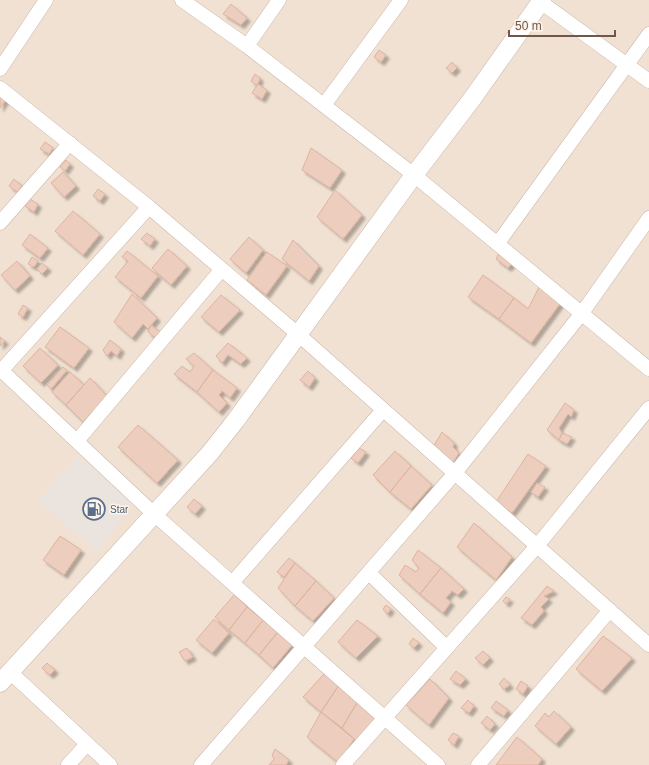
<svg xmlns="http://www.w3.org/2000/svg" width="649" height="765" viewBox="0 0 649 765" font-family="Helvetica,sans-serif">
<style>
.residential{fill:#f1e1d2}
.industrial{fill:#eae3de}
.building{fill:#edcdbd;stroke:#deb39f;filter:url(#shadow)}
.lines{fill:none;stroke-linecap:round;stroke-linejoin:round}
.minor-casing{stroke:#cab7ab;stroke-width:15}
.tertiary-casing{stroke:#cab7ab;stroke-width:19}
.minor{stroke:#fff;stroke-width:14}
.tertiary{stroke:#fff;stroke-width:18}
.labels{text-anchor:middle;stroke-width:3;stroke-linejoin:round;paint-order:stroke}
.service-label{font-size:10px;fill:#4e5e75;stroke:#fdf4e9;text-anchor:start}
</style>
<defs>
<filter id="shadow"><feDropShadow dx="3.5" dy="3.5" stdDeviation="1" flood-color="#0004"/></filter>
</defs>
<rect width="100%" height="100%" fill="#faf0e3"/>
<!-- residential -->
<path class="residential" d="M0 0H649V765H0Z"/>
<!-- industrial -->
<path class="industrial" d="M77 456 133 503 98 552 38 501Z"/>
<!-- building -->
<path class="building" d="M231 4 247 18 241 25 223 14Z
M379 50 386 55 381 62 374 57Z
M452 62 457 68 452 73 446 68Z
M255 74 260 78 258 84 256 85 251 81Z
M258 84 267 90 262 99 252 93Z
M0 95 6 99 0 108Z
M45 142 53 148 49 154 40 149Z
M311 148 342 170 330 188 302 170Z
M66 160 70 164 65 171 60 167Z
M63 172 76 186 64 197 51 183Z
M14 179 22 186 17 192 9 186Z
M98 189 105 194 100 201 93 196Z
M335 190 362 215 343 239 317 217Z
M30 199 38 204 34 212 25 206Z
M73 211 100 234 83 255 55 231Z
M147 233 155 239 150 246 141 239Z
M30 234 48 248 40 258 22 245Z
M249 237 263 250 246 273 230 259Z
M293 240 319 266 309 281 282 259Z
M168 249 187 266 171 285 152 268Z
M501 249 514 261 508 268 496 259Z
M127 251 158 276 141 298 115 277 128 261 122 257Z
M267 252 287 266 266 295 247 280Z
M32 257 38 261 34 267 28 264Z
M17 261 30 276 15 290 1 275Z
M42 263 48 268 42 274 37 269Z
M483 275 514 298 499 319 468 297Z
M540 285 562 301 531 343 499 319 514 298 528 309Z
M132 294 157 318 148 329 143 324 132 338 114 322Z
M221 295 240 310 219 332 201 317Z
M23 305 28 308 23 317 18 314Z
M151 325 162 333 157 339 148 332Z
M60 327 89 348 74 368 45 347Z
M0 337 5 341 0 346Z
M110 340 121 349 117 356 111 351 107 356 103 350Z
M228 343 247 358 241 364 228 355 222 363 216 356Z
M40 348 58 365 41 383 23 366Z
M194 353 213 370 197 392 174 374 182 366 190 372 194 366 186 359Z
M63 367 67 370 51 389 47 385Z
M213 370 237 388 230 398 222 391 219 395 227 403 219 412 197 392Z
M308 371 315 378 309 387 300 380Z
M70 372 84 385 66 405 52 392Z
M90 378 107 396 83 422 66 405Z
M565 403 574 410 571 417 568 414 559 428 562 433 559 440 547 430Z
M138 425 178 460 157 483 118 447Z
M442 432 454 443 453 447 459 453 452 464 433 447Z
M562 433 572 437 567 444 559 440Z
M359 448 366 452 358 463 351 458Z
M395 451 411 466 390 492 373 475Z
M528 454 546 466 512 513 496 502Z
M411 466 432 485 411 509 390 492Z
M537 483 545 487 538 497 531 492Z
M194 499 202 506 195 514 187 507Z
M474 523 512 557 496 580 457 547Z
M60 536 81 550 64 575 43 560Z
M418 550 441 568 420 594 399 575 405 565 416 572 419 568 412 560Z
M289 558 295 563 284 577 277 572Z
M295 563 316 581 295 606 278 588Z
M441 568 464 589 458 595 452 591 446 598 451 602 443 613 420 594Z
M316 581 334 598 313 621 295 606Z
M547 586 554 591 544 596 549 599 541 607 544 611 532 625 521 618Z
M235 594 247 607 229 630 215 617Z
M506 597 510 599 506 604 503 601Z
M386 605 391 609 387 614 383 609Z
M247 607 263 620 245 643 229 630Z
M214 619 229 633 212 653 196 640Z
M263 620 278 632 259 655 245 643Z
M357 620 378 636 356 658 338 642Z
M278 632 292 645 273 668 259 655Z
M603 636 632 658 602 691 576 669Z
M413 638 419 643 414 648 409 644Z
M187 648 193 657 185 661 179 652Z
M483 651 490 658 483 665 475 658Z
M47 663 55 670 50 675 42 668Z
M456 671 466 679 460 685 450 679Z
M324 674 339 685 321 712 303 697Z
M504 678 510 685 504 689 499 684Z
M430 679 449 698 429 725 406 705Z
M521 681 528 686 523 694 516 689Z
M339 685 358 701 342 728 321 712Z
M468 700 474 706 469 713 461 708Z
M358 701 377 717 360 744 342 728Z
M496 701 508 710 504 716 491 708Z
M554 711 571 727 556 744 535 726 545 713 549 717Z
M321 712 354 739 339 763 307 737Z
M487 716 495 724 490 730 481 723Z
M453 733 459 736 454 745 448 740Z
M517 737 542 759 538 765H496Z
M275 749 289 760 286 765H269L274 759 272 755Z"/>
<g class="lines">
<!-- minor casing -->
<g class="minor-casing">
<path id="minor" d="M182 0 247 46 414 175 649 369
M538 0 649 81
M247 46 279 0
M0 69 46 0
M0 88 149 207 299 335 649 645
M324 105 401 0
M0 223 70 143
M498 243 649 34
M0 369 154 514 438 765
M0 372 149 207
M77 441 222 269
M369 573 447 648
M232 583 383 410
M10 672 110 765
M68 765 87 744
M201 765 455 473 582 313 649 218
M343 765 537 546 649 408
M478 765 610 610"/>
</g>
<!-- tertiary casing -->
<g class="tertiary-casing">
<path id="tertiary" d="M0 683 210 453 236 420 414 175 472 99 542 0"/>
</g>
<!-- minor -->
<use href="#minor" class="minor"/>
<!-- tertiary -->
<use href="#tertiary" class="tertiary"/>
</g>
<!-- icons -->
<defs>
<g id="fuel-ring" transform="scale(1.15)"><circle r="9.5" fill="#fdf4e9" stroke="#5c6f8a" stroke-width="1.5"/><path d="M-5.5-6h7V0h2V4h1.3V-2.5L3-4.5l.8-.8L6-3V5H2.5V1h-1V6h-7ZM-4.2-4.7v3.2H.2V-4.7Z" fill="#5c6f8a"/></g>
</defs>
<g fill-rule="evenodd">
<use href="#fuel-ring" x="94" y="509"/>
</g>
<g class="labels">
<!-- service labels -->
<g class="service-label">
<text x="110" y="513">Star</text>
</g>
</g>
<!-- scale -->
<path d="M509 30v6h106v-6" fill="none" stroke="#70564b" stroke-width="2"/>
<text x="515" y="30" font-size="12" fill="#70564b" stroke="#fdf4e9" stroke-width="3" paint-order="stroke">50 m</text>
</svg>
